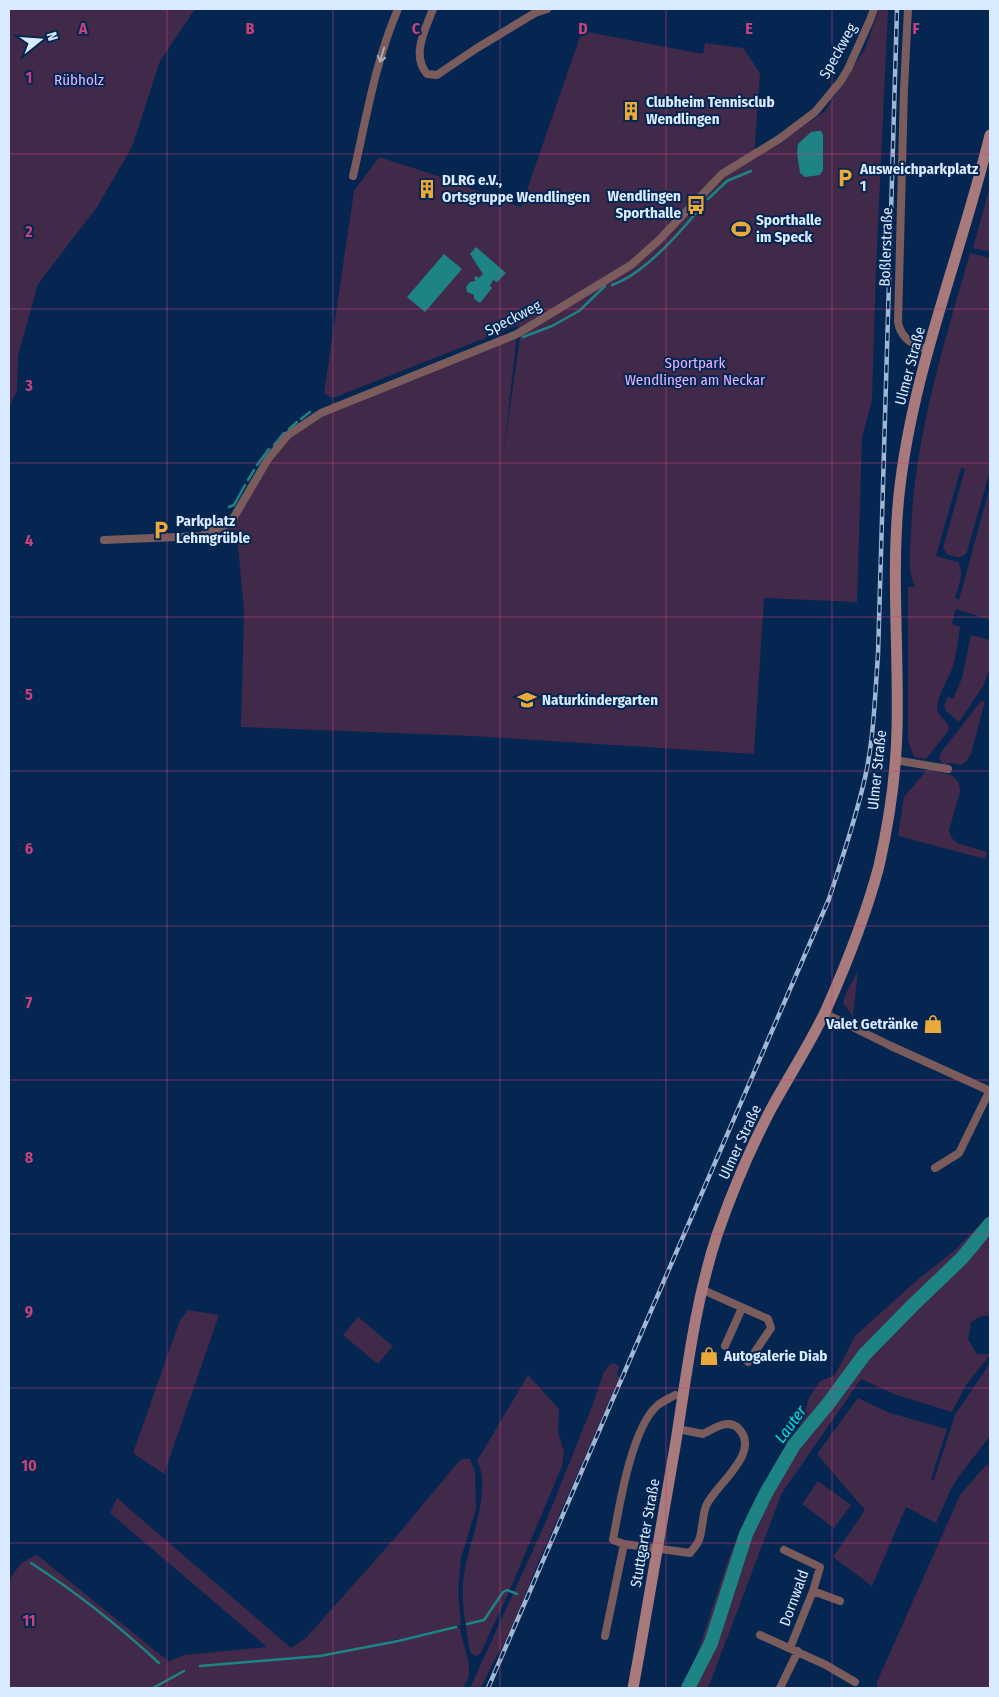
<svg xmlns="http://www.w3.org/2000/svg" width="999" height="1697" viewBox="0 0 999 1697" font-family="'Fira Sans Condensed',sans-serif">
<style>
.green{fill:#41294a}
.water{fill:#1d8385}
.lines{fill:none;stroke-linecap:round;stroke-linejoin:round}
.stream{stroke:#1d8385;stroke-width:2.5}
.river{stroke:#1d8385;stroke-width:14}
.street{stroke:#7a5c5d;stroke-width:8}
.secondary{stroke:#a97a7c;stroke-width:11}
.rail-casing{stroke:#a1b6d1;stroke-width:4.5}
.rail{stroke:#042650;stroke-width:2.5;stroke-dasharray:8;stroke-linecap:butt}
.oneway{stroke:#aeaab6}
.grid{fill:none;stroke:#c7427c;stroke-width:1;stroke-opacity:0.55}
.labels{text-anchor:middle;stroke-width:4;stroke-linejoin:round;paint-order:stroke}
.street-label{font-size:15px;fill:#d9e9ff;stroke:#042650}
.park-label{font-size:15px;fill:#e6b3fb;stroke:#042650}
.poi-label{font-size:15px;font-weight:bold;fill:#d9e9ff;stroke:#042650;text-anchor:start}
.water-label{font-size:16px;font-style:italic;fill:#02e0e2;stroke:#042650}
.grid-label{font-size:16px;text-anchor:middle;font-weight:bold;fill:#c7427c;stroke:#042650;stroke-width:4;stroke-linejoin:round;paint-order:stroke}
</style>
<rect width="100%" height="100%" fill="#042650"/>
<!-- green -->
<path class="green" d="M9 9H195L160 61 132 147 97 207 38 284 18 356 17 390 9 408Z
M879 9H888L876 269 872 400 862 438 857 602 764 598 754 754 471 736 241 727 244 611 238 546 234 536 224 526 288 435 321 413 517 334 504 450 520 337 518 325 333 398 324 394 354 191 379 157 435 175 521 207 582 31 703 54 705 43 743 48 760 73 754 158 798 130 825 111 865 49Z
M990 186V252L973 248Z
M970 253 990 258V471L967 552C961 560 956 557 947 554L943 548 965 469 961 468 936 556 958 562C965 572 958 587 955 598L959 600 990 486V620L956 609 955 611 952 624 960 627C958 640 957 653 953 666 949 677 938 696 937 707 937 718 950 720 949 730L926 759 914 757 908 741V587H915C907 568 910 551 911 531 915 435 944 344 970 253Z
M971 635 990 640V669L983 686 959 722 946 711 944 706 948 697 953 699 962 678Z
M981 701H985L971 754 966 762 961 765 949 763 946 765 941 762 939 758 942 751Z
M926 771C942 773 961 772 960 792L949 830 951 837 957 843 987 852 985 859 898 836 904 797Z
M858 971 853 1014 855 1020 843 1003 845 995Z
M990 1214V1315L979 1317 971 1322 968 1339 977 1354H990V1355L966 1385 952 1412 894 1394 861 1379 782 1493 708 1688H682L698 1652 728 1560 750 1508 778 1459 800 1426 809 1398 820 1381 835 1375 855 1336 916 1281 954 1251Z
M188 1310 219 1315 164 1474 133 1453 180 1320Z
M358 1317 393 1346 378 1364 343 1335Z
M990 1363V1436L959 1476 951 1489 936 1523 906 1507 872 1586 833 1557 865 1510 817 1454 858 1398 890 1413 947 1429 931 1479 934 1480 955 1415Z
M610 1364H616L619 1367 617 1375 620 1377 538 1563 509 1635 494 1661 481 1688H470L544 1526 591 1409 604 1372Z
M528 1375 559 1409 558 1432 564 1452 562 1466 509 1592 480 1654 475 1656 470 1652C466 1627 460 1600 464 1575 468 1544 493 1489 477 1461Z
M463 1459H470L475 1472 476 1509 461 1558 458 1592 461 1625 347 1651 383 1644 459 1626 469 1664V1676L463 1688H9V1580L21 1563 37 1555 168 1661 163 1664 184 1655 267 1647 110 1513 117 1498 291 1648 306 1638 401 1531 459 1461Z
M987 1464 990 1469V1688H877V1682L960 1495Z
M818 1481 851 1505 834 1528 802 1504Z"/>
<!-- water -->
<path class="water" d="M817 131H821L823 135V170L820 175 805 177 800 173 797 153 798 144 811 132Z
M476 247 506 273 497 282 493 280 490 286 492 288 480 303 474 299V295L467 292 466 287 470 282 476 281 474 278 476 276 479 278 483 274 470 254Z
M444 254 462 269 425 312 407 297Z"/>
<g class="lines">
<!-- stream -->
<path class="stream" d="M708 199 727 181 751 171
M612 285C644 274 679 234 700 208
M523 337 552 326 579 311 605 286
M301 419 310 412
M289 429 297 422
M274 445 284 433
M257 465 269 449
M248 480 254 470
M229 507 234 505 245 485
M31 1563C76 1592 120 1627 159 1663
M467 1624 484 1620 503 1592 507 1590 517 1594
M200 1666 320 1656 398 1641 456 1627
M153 1688 184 1671"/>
<!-- river -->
<path class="river" d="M688 1688 711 1643 746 1534 766 1493 794 1445 828 1404 864 1355 913 1305 962 1258 990 1224"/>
<!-- street -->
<path class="street" d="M433 9C425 30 411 55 427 74L437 75 477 48 535 13 547 9
M908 9 904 89 898 322C901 339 912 344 928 350
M353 176C366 120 375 62 398 9
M104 540 201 536 224 526 234 517 268 459 288 435 321 413 517 334 631 265 658 241 722 174 779 139 815 112 840 82 848 69 870 20 874 9
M895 760 948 769
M824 1013 891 1046 990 1091
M935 1168 959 1153 990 1090
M703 1290 768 1319 771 1328 748 1362
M725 1346 742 1308
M675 1395C670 1398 663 1401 658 1405 632 1426 619 1507 613 1540L624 1544 690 1553C693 1549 697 1545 699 1540 703 1529 702 1517 706 1506 715 1485 763 1452 738 1428 728 1418 713 1429 703 1434L678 1429
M784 1550 820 1567 813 1591 790 1648
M813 1591 840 1601
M760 1635 826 1665 855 1682
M605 1636 624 1544
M780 1688 798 1651"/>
<!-- secondary -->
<path class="secondary" d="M633 1688C648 1606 662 1524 676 1441 687 1372 695 1302 717 1235 732 1192 750 1149 771 1109 789 1076 810 1044 826 1010 847 963 866 915 879 866 889 822 896 775 897 729 899 652 891 573 899 495 912 371 961 255 990 135"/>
<!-- rail casing -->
<g class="rail-casing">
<path id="rail" d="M488 1688 829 899C842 858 857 816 866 773 874 735 875 694 878 655L897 9"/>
</g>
<!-- rail -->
<use href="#rail" class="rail"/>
</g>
<!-- one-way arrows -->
<defs><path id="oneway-shaft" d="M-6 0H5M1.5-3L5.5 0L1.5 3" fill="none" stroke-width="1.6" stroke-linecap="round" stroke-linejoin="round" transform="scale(1.25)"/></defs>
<use class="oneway" href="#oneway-shaft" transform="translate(382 55) rotate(106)"/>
<!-- grid -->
<path class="grid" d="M167 9V1688M333 9V1688M500 9V1688M666 9V1688M832 9V1688M9 154H990M9 309H990M9 463H990M9 617H990M9 771H990M9 926H990M9 1080H990M9 1234H990M9 1388H990M9 1543H990"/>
<!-- icons -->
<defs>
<g id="building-bare" transform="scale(1.5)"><path d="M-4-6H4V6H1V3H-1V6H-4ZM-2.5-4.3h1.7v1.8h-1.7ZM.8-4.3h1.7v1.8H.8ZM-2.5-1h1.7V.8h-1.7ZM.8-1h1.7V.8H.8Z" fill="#eba93a" stroke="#042650" stroke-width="2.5" paint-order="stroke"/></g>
<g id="parking-bare" transform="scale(1.5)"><path d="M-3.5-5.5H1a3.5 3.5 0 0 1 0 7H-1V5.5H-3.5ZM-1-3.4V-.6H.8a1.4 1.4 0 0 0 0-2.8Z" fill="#eba93a" stroke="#042650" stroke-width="2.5" paint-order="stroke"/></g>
<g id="bus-bare" transform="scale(1.5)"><path d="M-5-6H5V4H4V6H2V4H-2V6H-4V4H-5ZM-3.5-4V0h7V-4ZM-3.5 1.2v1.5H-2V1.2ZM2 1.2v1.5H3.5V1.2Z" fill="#eba93a" stroke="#042650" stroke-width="2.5" paint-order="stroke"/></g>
<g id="stadium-bare" transform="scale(1.5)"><path d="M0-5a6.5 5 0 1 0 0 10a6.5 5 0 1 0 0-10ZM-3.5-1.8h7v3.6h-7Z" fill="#eba93a" stroke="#042650" stroke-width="2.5" paint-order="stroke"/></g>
<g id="school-bare" transform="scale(1.5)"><path d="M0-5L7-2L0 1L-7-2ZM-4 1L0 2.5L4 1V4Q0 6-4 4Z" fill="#eba93a" stroke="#042650" stroke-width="2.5" paint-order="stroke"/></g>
<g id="shop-bare" transform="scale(1.5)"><path d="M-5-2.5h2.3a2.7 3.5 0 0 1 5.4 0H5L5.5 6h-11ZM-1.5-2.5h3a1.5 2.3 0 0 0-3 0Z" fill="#eba93a" stroke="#042650" stroke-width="2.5" paint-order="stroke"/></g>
</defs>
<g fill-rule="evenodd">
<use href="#building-bare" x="631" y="111"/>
<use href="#parking-bare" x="845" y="178"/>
<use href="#building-bare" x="427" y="189"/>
<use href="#bus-bare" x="696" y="205"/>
<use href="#stadium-bare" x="741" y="229"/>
<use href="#parking-bare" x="161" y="530"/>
<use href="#school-bare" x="527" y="700"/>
<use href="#shop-bare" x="933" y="1024"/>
<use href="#shop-bare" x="709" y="1356"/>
</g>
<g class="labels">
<!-- street labels -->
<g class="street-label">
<text transform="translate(838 51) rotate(-61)" y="5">Speckweg</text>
<text transform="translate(886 247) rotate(-88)" y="5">Boßlerstraße</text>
<text transform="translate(513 318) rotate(-27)" y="5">Speckweg</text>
<text transform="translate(910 366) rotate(-75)" y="5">Ulmer Straße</text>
<text transform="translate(877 770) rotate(-84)" y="5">Ulmer Straße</text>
<text transform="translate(740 1142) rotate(-65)" y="5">Ulmer Straße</text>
<text transform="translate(645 1533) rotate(-80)" y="5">Stuttgarter Straße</text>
<text transform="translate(794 1598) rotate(-70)" y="5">Dornwald</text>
</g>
<!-- park labels -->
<g class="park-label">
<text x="79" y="85">Rübholz</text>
<text x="695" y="368">Sportpark<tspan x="695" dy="17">Wendlingen am Neckar</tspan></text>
</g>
<!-- poi labels -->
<g class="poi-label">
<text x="646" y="107">Clubheim Tennisclub<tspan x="646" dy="17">Wendlingen</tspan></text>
<text x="860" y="174">Ausweichparkplatz<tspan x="860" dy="17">1</tspan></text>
<text x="442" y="185">DLRG e.V.,<tspan x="442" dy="17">Ortsgruppe Wendlingen</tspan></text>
<text x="681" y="201" text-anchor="end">Wendlingen<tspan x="681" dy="17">Sporthalle</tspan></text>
<text x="756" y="225">Sporthalle<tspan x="756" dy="17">im Speck</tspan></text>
<text x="176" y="526">Parkplatz<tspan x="176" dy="17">Lehmgrüble</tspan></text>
<text x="542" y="705">Naturkindergarten</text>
<text x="918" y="1029" text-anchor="end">Valet Getränke</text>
<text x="724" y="1361">Autogalerie Diab</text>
</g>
<!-- water labels -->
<g class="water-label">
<text transform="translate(790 1424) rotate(-54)" y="6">Lauter</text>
</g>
</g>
<g class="grid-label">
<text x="83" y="34">A</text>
<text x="250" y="34">B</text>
<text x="416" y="34">C</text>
<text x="583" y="34">D</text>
<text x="749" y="34">E</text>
<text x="916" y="34">F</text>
<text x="29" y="83">1</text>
<text x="29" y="237">2</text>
<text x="29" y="391">3</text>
<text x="29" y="546">4</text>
<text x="29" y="700">5</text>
<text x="29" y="854">6</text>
<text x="29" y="1008">7</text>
<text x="29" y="1163">8</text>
<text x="29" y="1317">9</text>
<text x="29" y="1471">10</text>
<text x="29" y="1626">11</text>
</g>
<!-- border -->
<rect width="999" height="1697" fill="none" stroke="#d9e9ff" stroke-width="20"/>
<!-- north arrow -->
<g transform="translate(40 40) rotate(73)" stroke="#042650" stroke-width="4" paint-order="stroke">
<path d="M0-4L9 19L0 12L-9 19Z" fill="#d9e9ff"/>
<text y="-8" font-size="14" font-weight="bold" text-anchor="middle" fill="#d9e9ff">N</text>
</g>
</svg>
